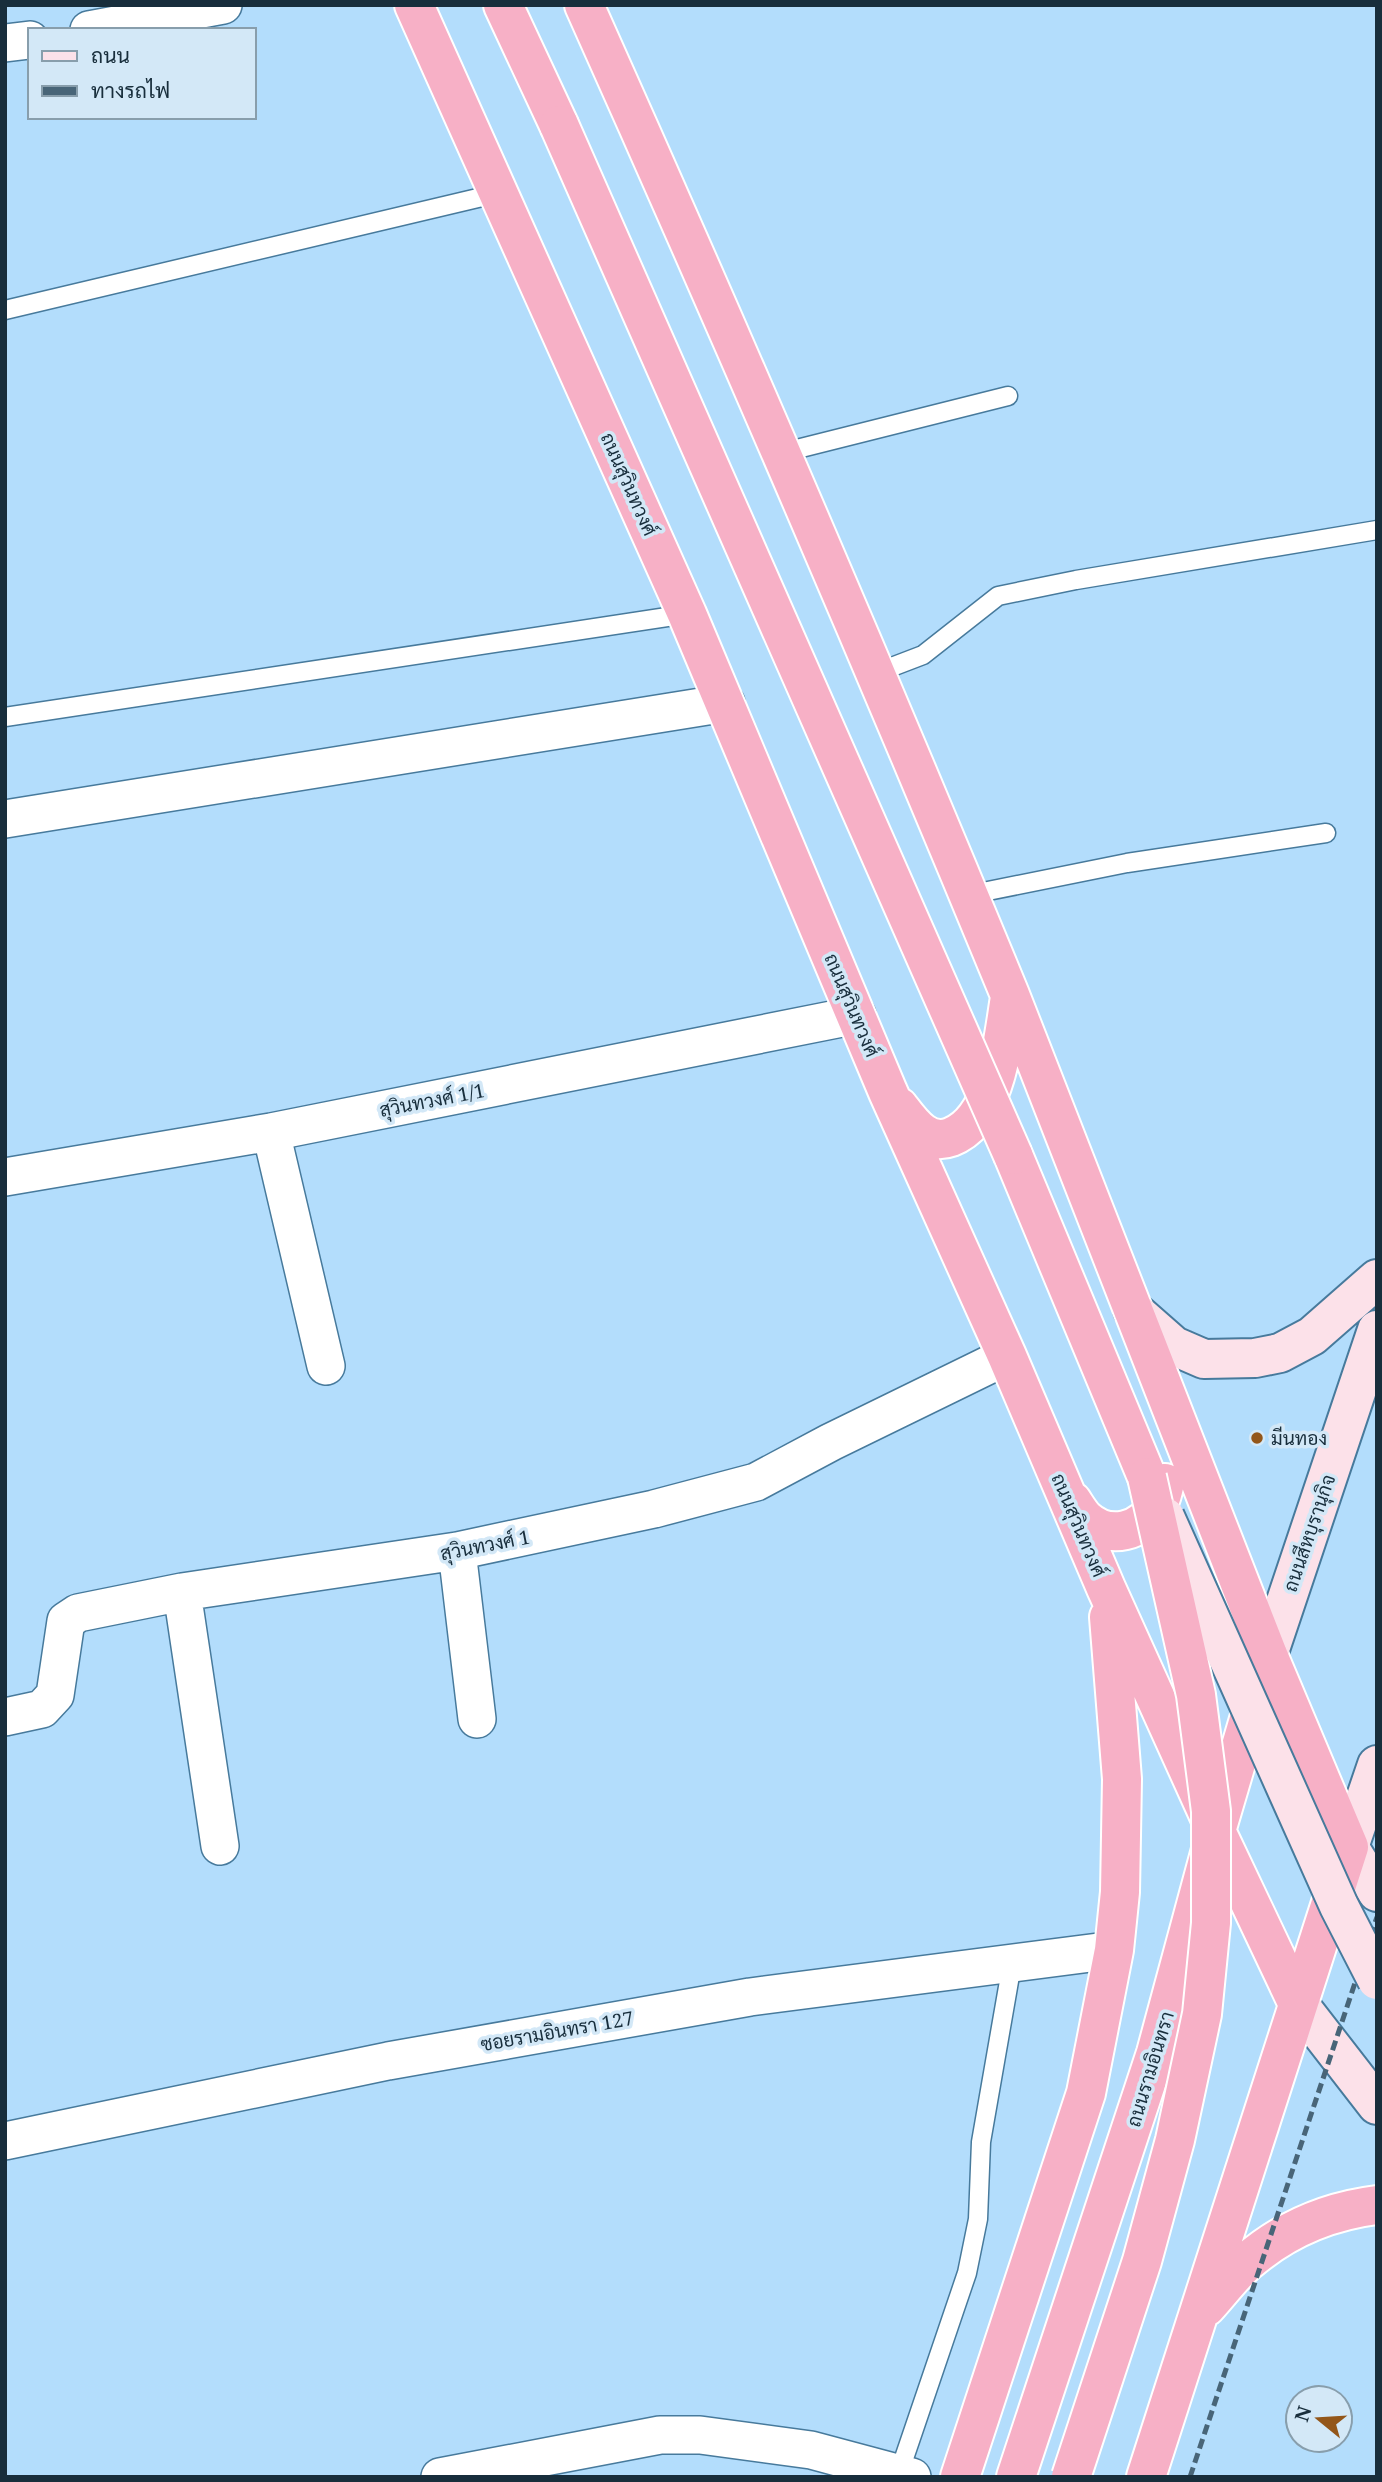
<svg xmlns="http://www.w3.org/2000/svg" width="1382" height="2482" viewBox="0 0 1382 2482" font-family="'Noto Serif',Sarabun,serif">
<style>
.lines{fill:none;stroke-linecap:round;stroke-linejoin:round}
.service-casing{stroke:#477a9c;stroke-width:21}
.minor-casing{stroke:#477a9c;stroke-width:40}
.secondary-casing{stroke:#477a9c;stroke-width:42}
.trunk-casing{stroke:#fff;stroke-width:42}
.service{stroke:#fff;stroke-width:18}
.minor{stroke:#fff;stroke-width:37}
.secondary{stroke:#fce1e9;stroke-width:38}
.trunk{stroke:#f7b0c6;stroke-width:38}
.rail{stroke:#486578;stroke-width:5;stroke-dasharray:10 5;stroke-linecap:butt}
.secondary-bridge-casing{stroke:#477a9c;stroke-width:42;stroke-linecap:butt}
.trunk-bridge-casing{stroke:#fff;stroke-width:42;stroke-linecap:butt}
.secondary-bridge{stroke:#fce1e9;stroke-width:38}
.trunk-bridge{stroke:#f7b0c6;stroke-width:38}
.poi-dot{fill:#935619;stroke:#d3e8f7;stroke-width:2.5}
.labels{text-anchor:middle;stroke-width:7;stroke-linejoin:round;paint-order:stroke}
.street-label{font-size:19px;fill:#182e3c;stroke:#d3e8f7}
.poi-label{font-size:19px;fill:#182e3c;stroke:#d3e8f7;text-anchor:start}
</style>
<rect width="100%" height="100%" fill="#b3ddfc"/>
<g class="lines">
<!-- service casing -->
<g class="service-casing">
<path id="service" d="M5 310 499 193
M781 453 1008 396
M876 673 923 655 998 596 1076 580 1377 530
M5 717 687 614
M968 895 1127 863 1326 833
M899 2473 967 2273 978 2219 981 2142 1012 1964"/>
</g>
<!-- minor casing -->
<g class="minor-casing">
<path id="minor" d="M89 30 223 5
M5 43 30 40
M5 819 726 703
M271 1132 326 1366
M5 1177 271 1132 857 1015
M457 1551 477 1719
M182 1592 220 1846
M5 1717 42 1709 55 1695 66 1621 78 1613 182 1592 457 1551 654 1509 756 1482 831 1442 1007 1356
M5 2141 388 2061 750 1997 1114 1950
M440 2477 660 2435H700L811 2450 912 2477"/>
</g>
<!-- secondary casing -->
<g class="secondary-casing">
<path id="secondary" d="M1133 1310 1174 1346 1204 1359 1255 1358 1280 1353 1312 1336 1377 1279
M1268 1655 1377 1330
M1377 1765 1349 1847 1377 1892
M1297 2002 1377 2105"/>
</g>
<!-- trunk casing -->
<g class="trunk-casing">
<path id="trunk" d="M414 5 687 614 888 1092 1007 1356 1106 1588 1216 1831 1297 2002
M503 5 559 125
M584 5C731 333 873 663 1010 995L1268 1655 1349 1847 1146 2477
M899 1107C912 1124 927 1146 951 1137 997 1119 1003 1040 1010 997
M1013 1155 1147 1477
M1072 1501C1076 1507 1080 1514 1085 1519 1109 1541 1143 1532 1158 1504 1162 1498 1163 1489 1165 1483
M1206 2307C1220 2292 1232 2275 1247 2262 1284 2230 1329 2211 1377 2205
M960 2477 1086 2093 1114 1950 1120 1892 1122 1779 1109 1617
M1016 2477 1156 2053 1216 1831 1258 1689"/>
</g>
<!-- service -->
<use href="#service" class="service"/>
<!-- minor -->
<use href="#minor" class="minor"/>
<!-- secondary -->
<use href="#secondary" class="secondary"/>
<!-- trunk -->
<use href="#trunk" class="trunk"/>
<!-- rail -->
<path class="rail" d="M1190 2477 1377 1917"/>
<!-- secondary-bridge casing -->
<g class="secondary-bridge-casing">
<path id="secondary-bridge" d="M1165 1517 1339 1906 1377 1980"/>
</g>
<!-- trunk-bridge casing -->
<g class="trunk-bridge-casing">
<path id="trunk-bridge" d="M559 125 1013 1155
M1071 2477 1142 2261 1175 2140 1202 2014 1211 1923V1811L1196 1695 1147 1477"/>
</g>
<!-- secondary-bridge -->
<use href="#secondary-bridge" class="secondary-bridge"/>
<!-- trunk-bridge -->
<use href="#trunk-bridge" class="trunk-bridge"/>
</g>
<!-- markers -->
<circle class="poi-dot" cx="1257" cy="1438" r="7"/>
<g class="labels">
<!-- street labels -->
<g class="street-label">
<text transform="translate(629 484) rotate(66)" y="7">ถนนสุวินทวงศ์</text>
<text transform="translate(852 1005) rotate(67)" y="7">ถนนสุวินทวงศ์</text>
<text transform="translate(432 1100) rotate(-11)" y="7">สุวินทวงศ์ 1/1</text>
<text transform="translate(1079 1525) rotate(67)" y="7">ถนนสุวินทวงศ์</text>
<text transform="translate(1309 1533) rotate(-71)" y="7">ถนนสีหบุรานุกิจ</text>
<text transform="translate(485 1545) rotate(-11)" y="7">สุวินทวงศ์ 1</text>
<text transform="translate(557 2031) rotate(-10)" y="7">ซอยรามอินทรา 127</text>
<text transform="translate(1150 2069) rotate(-73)" y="7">ถนนรามอินทรา</text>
</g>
<!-- poi labels -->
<g class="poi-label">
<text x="1271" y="1445">มีนทอง</text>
</g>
</g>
<!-- border -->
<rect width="1382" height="2482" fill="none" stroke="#182e3c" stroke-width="14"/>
<!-- legend -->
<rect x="28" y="28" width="228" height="91" fill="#d3e8f7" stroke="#889eac" stroke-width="2"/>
<rect x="42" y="51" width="35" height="10" fill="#fce1e9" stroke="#889eac" stroke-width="2"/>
<text x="91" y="63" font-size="21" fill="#182e3c">ถนน</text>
<rect x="42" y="86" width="35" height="10" fill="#486578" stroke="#889eac" stroke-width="2"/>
<text x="91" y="98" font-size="21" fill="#182e3c">ทางรถไฟ</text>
<!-- north arrow -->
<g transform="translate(1319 2419) rotate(288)"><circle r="33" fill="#d3e8f7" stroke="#889eac" stroke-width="2"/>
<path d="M0-5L12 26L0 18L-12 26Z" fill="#935619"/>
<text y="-10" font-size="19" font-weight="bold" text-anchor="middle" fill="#182e3c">N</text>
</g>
</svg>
